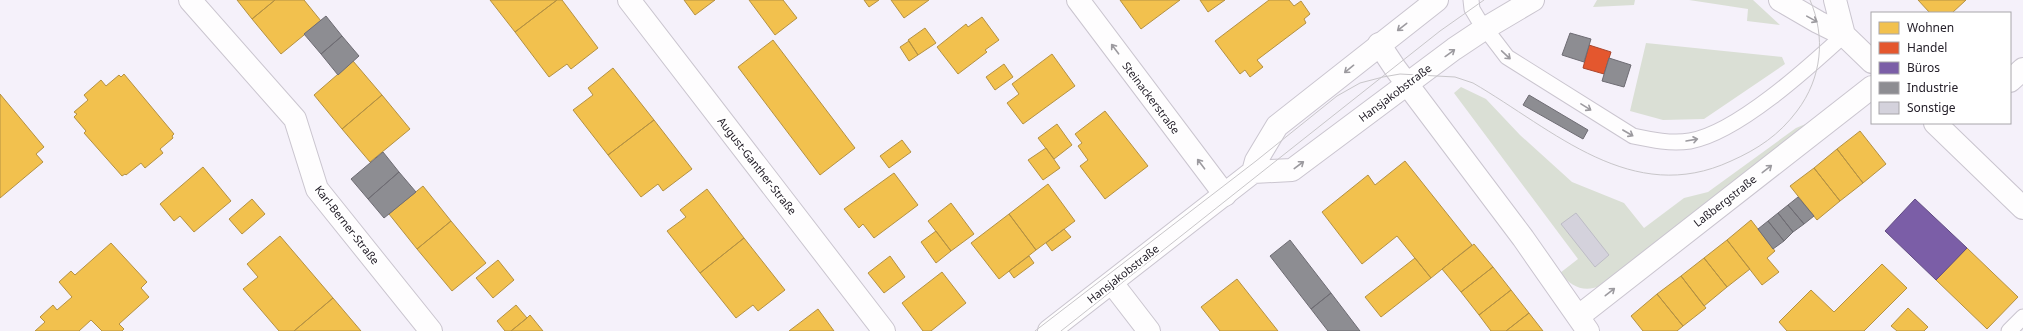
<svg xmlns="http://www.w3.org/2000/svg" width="2023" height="331" viewBox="0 0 2023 331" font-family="'Noto Sans',sans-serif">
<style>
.green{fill:#dadfd5}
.homes{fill:#f2c14e;stroke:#b49143}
.shops{fill:#e4572e;stroke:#ab462d}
.offices{fill:#7b5ea7;stroke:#614b82}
.industry{fill:#8d8d92;stroke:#6e6c73}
.building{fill:#d4d2dc;stroke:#bdbcc5}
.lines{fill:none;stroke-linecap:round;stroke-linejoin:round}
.lane-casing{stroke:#cac5cf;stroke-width:17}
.street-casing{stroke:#cac5cf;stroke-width:24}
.secondary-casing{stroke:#cac5cf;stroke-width:24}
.lane{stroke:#fefdfe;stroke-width:15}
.street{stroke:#fefdfe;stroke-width:22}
.secondary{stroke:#fefdfe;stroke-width:22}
.tram{stroke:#c8c6c9;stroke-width:1}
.oneway{stroke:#9c9a9f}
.labels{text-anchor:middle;stroke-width:4;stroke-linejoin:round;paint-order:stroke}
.street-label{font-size:11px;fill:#25202a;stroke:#fff}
</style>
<rect width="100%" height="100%" fill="#f5f1fa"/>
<!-- green -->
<path class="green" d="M1597 0H1635L1634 5 1593 7Z
M1689 0H1753L1780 25 1747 21 1748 9Z
M1646 43 1782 57 1785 64 1704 119 1663 120 1630 111Z
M1461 87 1486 99 1520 135 1572 182 1624 203 1644 228 1684 198 1708 192 1796 128 1813 121 1600 286C1583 293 1571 286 1560 273L1578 259 1454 93Z"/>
<!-- homes -->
<path class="homes" d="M237 0H275L252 19Z
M275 0H304L321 21 281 54 252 19Z
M490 0H557L515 32Z
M557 0H562L598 48 571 69 567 64 549 77 515 32Z
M684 0H715L695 15Z
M749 0H783L797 18 775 35Z
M864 0H879L869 7Z
M891 0H929L904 18Z
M1120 0H1180L1141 29Z
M1200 0H1225L1208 12Z
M1269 0H1289L1294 6 1301 1 1310 14 1304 19 1306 23 1257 60 1263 67 1250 77 1245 70 1240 74 1215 41Z
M1918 0H1966L1952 13H1930Z
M982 17 999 40 985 50 987 52 958 74 937 47 966 24 968 27Z
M925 28 936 43 918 55 908 40Z
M773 40 855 148 820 175 738 67Z
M909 41 918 55 909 61 900 47Z
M1052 54 1075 86 1023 124 1007 103 1019 94 1012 84Z
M353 61 382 95 342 129 314 95Z
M1004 64 1013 77 995 90 986 77Z
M613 68 654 120 608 155 573 110 593 95 588 88Z
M124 74 174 134 172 136 173 138 160 149 163 153 145 168 141 163 126 175 125 174 122 176 84 133 86 131 74 117 77 114 74 112 88 100 84 95 101 80 106 86 119 75 121 77Z
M0 94 44 147 36 154 43 162 0 198Z
M382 95 410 129 370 162 342 129Z
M1105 111 1148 166 1105 199 1080 166 1088 160 1078 146 1082 143 1075 134Z
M654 120 692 169 663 191 658 184 641 197 608 155Z
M1057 124 1072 145 1054 159 1038 138Z
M1860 131 1886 164 1863 183 1837 149Z
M902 140 911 152 889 168 880 156Z
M1046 148 1060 168 1043 180 1028 160Z
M1837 149 1863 183 1840 201 1814 168Z
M1405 161 1472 245 1431 278 1397 236 1362 264 1322 212 1368 175 1375 185Z
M203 167 231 201 194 232 180 216 174 221 160 204Z
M1814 168 1840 201 1817 220 1790 186Z
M894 173 918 205 874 238 863 224 859 228 844 209Z
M1048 184 1075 221 1036 250 1009 214Z
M423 186 451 221 417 249 389 214Z
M707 189 744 238 700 273 667 231 686 217 680 210Z
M252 199 265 214 242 234 229 219Z
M951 203 974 234 951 251 928 221Z
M1009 214 1036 250 999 279 971 243Z
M1751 220 1775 251 1767 258 1779 272 1762 285 1727 240Z
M451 221 486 263 452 291 417 249Z
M1064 229 1071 237 1052 251 1046 243Z
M936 231 951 251 936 263 921 242Z
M280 236 333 298 294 331H279L243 289 258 277 247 264Z
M744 238 785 290 758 311 753 305 736 318 700 273Z
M1727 240 1750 269 1727 287 1704 258Z
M111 243 147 282 141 288 149 297 119 324 124 329 122 331H102L91 320 79 331H35L45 322 40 317 53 305 57 310 72 297 59 282 71 271 75 275Z
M1474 244 1493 267 1461 292 1442 269Z
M1967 248 2018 297 1987 329 1936 280Z
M890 256 905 277 884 293 868 273Z
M1029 256 1034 263 1014 278 1009 271Z
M1415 258 1431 278 1381 317 1365 297Z
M1704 258 1727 287 1704 306 1681 276Z
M498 260 514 280 493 298 476 278Z
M1882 264 1907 288 1864 331H1787L1779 322 1811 290 1834 312Z
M1493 267 1511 290 1479 315 1461 292Z
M942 272 966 303 931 331H923L902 303Z
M1681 276 1706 308 1683 326 1657 294Z
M1237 279 1278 331H1220L1201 307Z
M1511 290 1529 313 1506 331H1491L1479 315Z
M1657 294 1683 326 1677 331H1643L1631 316Z
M333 298 361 331H294Z
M516 305 527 318 511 331H505L497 321Z
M1908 308 1928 327 1924 331H1897L1891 326Z
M818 309 834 331H789Z
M1529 313 1543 331H1506Z
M530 315 543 331H511L527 318Z"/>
<!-- shops -->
<path class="shops" d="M1589 45 1611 52 1604 74 1583 68Z"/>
<!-- offices -->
<path class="offices" d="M1915 199 1967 248 1936 280 1885 231Z"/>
<!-- industry -->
<path class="industry" d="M326 16 342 36 321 54 304 34Z
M1570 33 1591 39 1584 62 1562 55Z
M342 36 359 56 338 75 321 54Z
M1609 58 1631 65 1624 87 1602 81Z
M1529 95 1588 130 1583 139 1523 105Z
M383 152 399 172 368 199 351 179Z
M399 172 416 192 384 218 368 199Z
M1798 197 1814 216 1804 224 1788 205Z
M1788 205 1804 224 1793 232 1778 213Z
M1778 213 1793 232 1784 241 1768 221Z
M1768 221 1784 241 1773 249 1758 229Z
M1290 240 1331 293 1311 309 1270 256Z
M1331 293 1360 331H1328L1311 309Z"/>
<!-- building -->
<path class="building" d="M1576 213 1609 255 1595 267 1561 224Z"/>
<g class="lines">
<!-- lane casing -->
<g class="lane-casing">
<path id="lane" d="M1471 0 1472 9 1478 19 1507 57 1633 136C1652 140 1671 144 1690 141 1737 133 1809 67 1844 35
M2009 331 2023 317"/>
</g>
<!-- street casing -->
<g class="street-casing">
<path id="street" d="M190 0 295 119 317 189 431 331
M629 0 884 331
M1078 0 1225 195
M1780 0 1818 22 1844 35 1872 62
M1835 0 1844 35
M1379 44 1395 68 1523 238 1588 331
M2010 81 2023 69
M1935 123 2023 208
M1112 283 1149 331
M1579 316 1872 87"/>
</g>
<!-- secondary casing -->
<g class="secondary-casing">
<path id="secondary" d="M1253 172 1292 170 1454 49 1484 29 1533 0
M1049 331 1253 172 1256 161 1277 126 1437 0"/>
</g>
<!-- lane -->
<use href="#lane" class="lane"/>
<!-- street -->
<use href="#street" class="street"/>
<!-- secondary -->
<use href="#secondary" class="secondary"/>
<!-- tram -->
<path class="tram" d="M1035 331 1256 161 1337 96 1360 83 1383 77 1400 74 1455 77 1473 83C1554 130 1632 207 1731 161 1758 149 1779 135 1797 111 1822 78 1826 37 1810 0
M1061 331 1440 31 1484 0"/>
</g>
<!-- one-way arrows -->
<defs><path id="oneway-shaft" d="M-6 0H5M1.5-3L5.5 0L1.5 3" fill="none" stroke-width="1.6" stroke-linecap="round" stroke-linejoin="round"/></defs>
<g class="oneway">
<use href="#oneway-shaft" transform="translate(1812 19) rotate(29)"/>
<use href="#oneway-shaft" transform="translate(1402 27) rotate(142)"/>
<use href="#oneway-shaft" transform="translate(1115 49) rotate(-127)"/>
<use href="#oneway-shaft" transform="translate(1450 53) rotate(-36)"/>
<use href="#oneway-shaft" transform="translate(1506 55) rotate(43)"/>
<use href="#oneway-shaft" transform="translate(1349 69) rotate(141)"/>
<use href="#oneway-shaft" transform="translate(1586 107) rotate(32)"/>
<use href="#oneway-shaft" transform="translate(1628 133) rotate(30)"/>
<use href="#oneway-shaft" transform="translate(1692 140) rotate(-10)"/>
<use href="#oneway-shaft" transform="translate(1201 164) rotate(-127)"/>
<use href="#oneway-shaft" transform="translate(1299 165) rotate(-37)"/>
<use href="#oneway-shaft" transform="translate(1767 169) rotate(-38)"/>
<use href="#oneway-shaft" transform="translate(1610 292) rotate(-38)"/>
</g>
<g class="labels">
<!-- street labels -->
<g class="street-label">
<text transform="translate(1395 93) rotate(-37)" y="4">Hansjakobstraße</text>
<text transform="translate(1151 98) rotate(53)" y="4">Steinackerstraße</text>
<text transform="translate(757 166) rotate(52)" y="4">August-Ganther-Straße</text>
<text transform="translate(1725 201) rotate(-38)" y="4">Laßbergstraße</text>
<text transform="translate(347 225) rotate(52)" y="4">Karl-Berner-Straße</text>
<text transform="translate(1123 274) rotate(-38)" y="4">Hansjakobstraße</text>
</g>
</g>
<!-- legend -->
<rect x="1871" y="12" width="140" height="112" fill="#ffffff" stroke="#a8a6aa"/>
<rect x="1879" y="22" width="20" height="12" fill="#f2c14e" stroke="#a8a6aa"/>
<text x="1907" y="32" font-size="12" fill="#25202a">Wohnen</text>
<rect x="1879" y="42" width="20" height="12" fill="#e4572e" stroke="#a8a6aa"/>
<text x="1907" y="52" font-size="12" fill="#25202a">Handel</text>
<rect x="1879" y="62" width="20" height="12" fill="#7b5ea7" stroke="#a8a6aa"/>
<text x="1907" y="72" font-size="12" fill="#25202a">Büros</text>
<rect x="1879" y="82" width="20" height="12" fill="#8d8d92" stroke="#a8a6aa"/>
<text x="1907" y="92" font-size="12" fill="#25202a">Industrie</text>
<rect x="1879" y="102" width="20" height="12" fill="#d4d2dc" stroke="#a8a6aa"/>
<text x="1907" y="112" font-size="12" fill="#25202a">Sonstige</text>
</svg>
